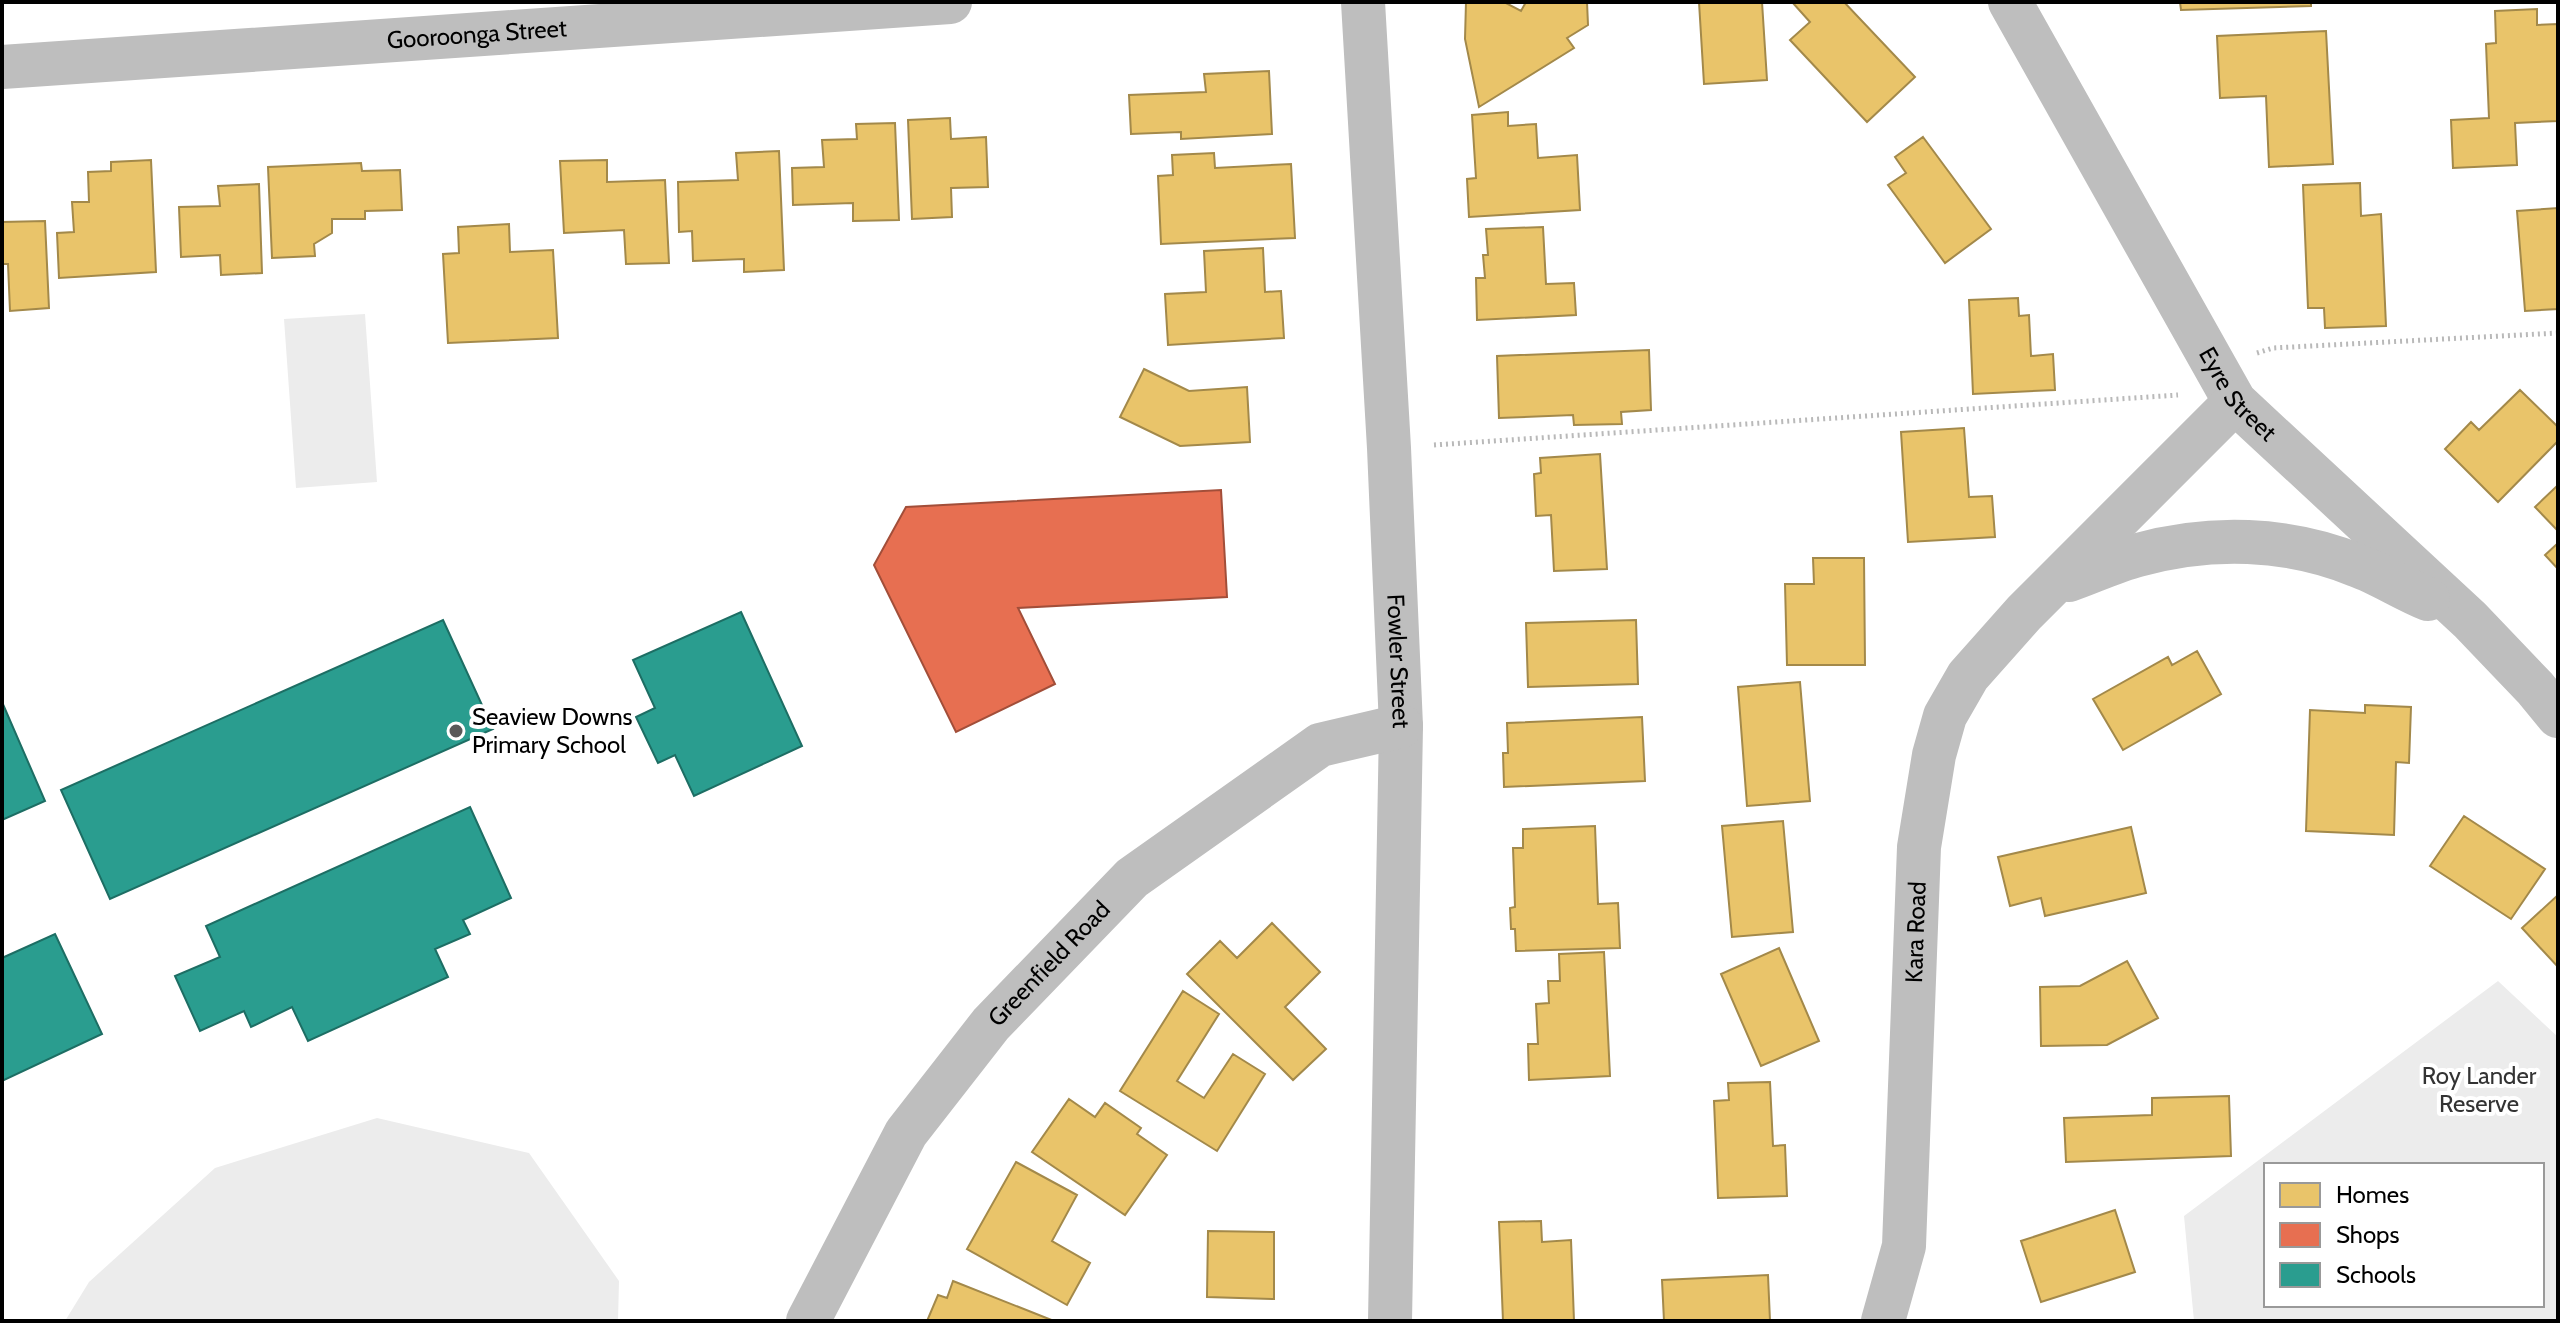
<svg xmlns="http://www.w3.org/2000/svg" width="2560" height="1323" viewBox="0 0 2560 1323" font-family="Cabin,sans-serif">
<style>
.green{fill:#ececec;fill-rule:evenodd}
.homes{fill:#e9c46a;stroke:#a3894a;stroke-width:2}
.shops{fill:#e76f51;stroke:#a24e39;stroke-width:2}
.schools{fill:#2a9d8f;stroke:#1d6e64;stroke-width:2}
.lines{fill:none;stroke-linecap:round;stroke-linejoin:round}
.path{stroke:#b9b9b9;stroke-width:5;stroke-dasharray:2 4;stroke-linecap:butt}
.minor{stroke:#bebebe;stroke-width:44}
.poi-dot{fill:#595959;stroke:#fff;stroke-width:3}
.labels{text-anchor:middle;stroke-width:8;stroke-linejoin:round;paint-order:stroke}
.street-label{font-size:24px;fill:#000;stroke:#fff}
.poi-label{font-size:24px;fill:#000;stroke:#fff;text-anchor:start}
.park-label{font-size:24px;fill:#333;stroke:#fff}
</style>
<rect width="100%" height="100%" fill="#fff"/>
<!-- green -->
<path class="green" d="M365 314 377 482 296 488 284 319Z
M2498 981 2558 1037V1321H2194L2184 1216ZM2266 1165H2542V1305H2266Z
M377 1118 529 1153 619 1281 618 1321H65L89 1282 215 1168Z"/>
<!-- homes -->
<path class="homes" d="M1466 2H1504L1521 11 1526 2H1587L1588 25 1567 38 1574 48 1479 107 1465 39Z
M1699 2H1762L1767 80 1704 84Z
M1792 2H1844L1915 77 1867 122 1790 40 1810 22Z
M2180 2H2311V6L2181 10Z
M2537 9V25L2558 24V121L2515 123 2517 165 2453 168 2451 120 2489 118 2486 44 2496 43 2495 11Z
M2326 31 2333 164 2269 167 2266 96 2220 98 2217 36Z
M1269 71 1272 134 1181 139V132L1131 134 1129 95 1206 92 1204 74Z
M1508 112V126L1536 124 1538 158 1577 155 1580 210 1469 217 1467 179 1476 178 1472 115Z
M950 118 951 139 986 137 988 187 951 188 952 217 912 219 908 120Z
M895 123 899 220 853 221V203L793 205 792 168 824 167 822 140 857 139 856 124Z
M1923 137 1991 229 1945 263 1888 185 1906 173 1895 157Z
M779 151 784 270 744 272V259L693 261 692 231 679 232 678 182 738 180 736 153Z
M1214 153 1215 168 1291 164 1295 238 1161 244 1158 176 1173 175 1172 155Z
M151 160 156 272 59 278 57 233 74 232 72 202H89L88 172 111 171V162Z
M607 160V182L665 180 669 263 626 264 624 230 564 233 560 161Z
M361 163 362 171 400 170 402 210 365 211V219H332V233L314 244 315 256 272 258 268 167Z
M2360 183 2361 216 2381 214 2386 326 2325 328 2324 308H2308L2303 185Z
M259 184 262 273 221 275 220 255 181 257 179 207 220 206 218 186Z
M2558 208V309L2525 311 2517 211Z
M45 221 49 308 10 311 8 264H2V222Z
M509 224 510 252 553 250 558 338 448 343 443 254 459 253 458 227Z
M1543 227 1546 284 1574 283 1576 315 1477 320 1476 278H1485L1483 255H1488L1486 229Z
M1263 248 1265 292 1281 291 1284 338 1168 345 1165 294 1206 292 1204 251Z
M2018 298 2019 316 2029 315 2031 356 2053 354 2055 390 1973 394 1969 300Z
M1649 350 1651 410 1621 412 1622 424 1574 425 1573 415 1499 418 1497 356Z
M1144 369 1189 391 1247 387 1250 442 1180 446 1120 417Z
M2520 390 2558 427V441L2498 502 2445 449 2471 422 2479 430Z
M1964 428 1969 497 1992 496 1995 537 1908 542 1901 432Z
M1600 454 1607 569 1554 571 1551 515 1536 516 1534 474 1541 473 1540 458Z
M2558 485V531L2535 507Z
M2558 543V569L2545 555Z
M1813 558H1864L1865 665H1787L1785 584H1814Z
M1636 620 1638 684 1528 687 1526 623Z
M2197 651 2221 694 2123 750 2093 699 2168 657 2172 665Z
M1800 682 1810 801 1747 806 1738 687Z
M2365 705 2411 707 2409 763 2396 762 2394 835 2306 831 2310 710 2365 713Z
M1642 717 1645 781 1504 787 1503 753H1508L1507 723Z
M2464 816 2545 869 2511 919 2430 866Z
M1783 821 1793 932 1732 937 1722 826Z
M1595 826 1598 904 1618 903 1620 948 1516 951 1515 929H1511L1510 908 1515 907 1513 848H1523V829Z
M2131 827 2146 893 2045 916 2041 898 2010 906 1998 857Z
M2558 895V967L2522 928Z
M1272 923 1320 972 1285 1007 1326 1049 1293 1080 1187 974 1220 941 1237 958Z
M1779 948 1819 1041 1761 1066 1721 974Z
M1604 952 1610 1076 1529 1080 1528 1044H1538L1536 1004 1549 1003 1548 981H1560L1559 954Z
M2127 961 2158 1018 2107 1045 2041 1046 2040 987 2080 986Z
M1183 991 1219 1014 1177 1081 1204 1098 1233 1054 1265 1074 1217 1151 1120 1091Z
M1770 1082 1773 1146 1785 1145 1787 1196 1718 1198 1714 1101 1729 1100 1728 1083Z
M2229 1096 2231 1156 2066 1162 2064 1118 2152 1115V1098Z
M1069 1099 1095 1117 1105 1103 1141 1128 1137 1134 1167 1155 1125 1215 1032 1152Z
M1016 1162 1077 1195 1052 1241 1090 1263 1067 1305 967 1249Z
M2115 1210 2135 1272 2041 1302 2021 1241Z
M1541 1221 1542 1242 1571 1240 1574 1321H1503L1499 1222Z
M1208 1231 1274 1232V1299L1207 1297Z
M1768 1275 1770 1321H1664L1662 1280Z
M953 1281 1054 1321H927L938 1295 947 1298Z"/>
<!-- shops -->
<path class="shops" d="M1221 490 1227 597 1018 608 1055 684 956 732 874 565 906 507Z"/>
<!-- schools -->
<path class="schools" d="M741 612 802 746 694 796 675 755 658 763 636 717 655 708 633 660Z
M443 620 493 729 110 899 61 790Z
M2 702 45 801 2 820Z
M470 807 511 898 463 920 470 934 435 949 448 977 308 1041 292 1007 251 1027 244 1011 200 1031 175 976 220 957 206 926Z
M55 934 102 1034 2 1081V958Z"/>
<g class="lines">
<!-- path -->
<path class="path" d="M2257 353 2273 348 2558 333
M1434 445 2178 395"/>
<!-- minor -->
<g class="minor">
<path id="s1" d="M1363 2 1389 448 1401 726 1390 1321"/>
<path id="s2" d="M2010 2 2235 402 2470 620 2535 688 2558 716"/>
<path id="s3" d="M2 67 950 2"/>
<path d="M2069 580C2092 572 2115 561 2138 555 2210 535 2287 537 2356 565 2381 574 2403 589 2428 599"/>
<path id="s4" d="M808 1321 906 1133 991 1024 1132 878 1320 745 1401 726"/>
<path id="s5" d="M1883 1321 1904 1246 1919 847 1934 755 1945 716 1968 676 2024 613 2235 402"/>
</g>
</g>
<!-- markers -->
<circle class="poi-dot" cx="456" cy="731" r="8"/>
<g class="labels">
<!-- street labels -->
<g class="street-label">
<text dy="8" stroke="none"><textPath href="#s3" startOffset="476">Gooroonga Street</textPath></text>
<text dy="8" stroke="none"><textPath href="#s2" startOffset="454">Eyre Street</textPath></text>
<text dy="8" stroke="none"><textPath href="#s1" startOffset="660">Fowler Street</textPath></text>
<text dy="8" stroke="none"><textPath href="#s5" startOffset="392">Kara Road</textPath></text>
<text dy="8" stroke="none"><textPath href="#s4" startOffset="434">Greenfield Road</textPath></text>
</g>
<!-- poi labels -->
<g class="poi-label">
<text x="472" y="725">Seaview Downs<tspan x="472" dy="28">Primary School</tspan></text>
</g>
<!-- park labels -->
<g class="park-label">
<text x="2479" y="1084">Roy Lander<tspan x="2479" dy="28">Reserve</tspan></text>
</g>
</g>
<!-- border -->
<rect width="2560" height="1323" fill="none" stroke="#000000" stroke-width="8"/>
<!-- legend -->
<rect x="2264" y="1163" width="280" height="144" fill="#ffffff" stroke="#999999" stroke-width="2"/>
<rect x="2280" y="1183" width="40" height="24" fill="#e9c46a" stroke="#999999" stroke-width="2"/>
<text x="2336" y="1203" font-size="24" fill="#000000">Homes</text>
<rect x="2280" y="1223" width="40" height="24" fill="#e76f51" stroke="#999999" stroke-width="2"/>
<text x="2336" y="1243" font-size="24" fill="#000000">Shops</text>
<rect x="2280" y="1263" width="40" height="24" fill="#2a9d8f" stroke="#999999" stroke-width="2"/>
<text x="2336" y="1283" font-size="24" fill="#000000">Schools</text>
</svg>
